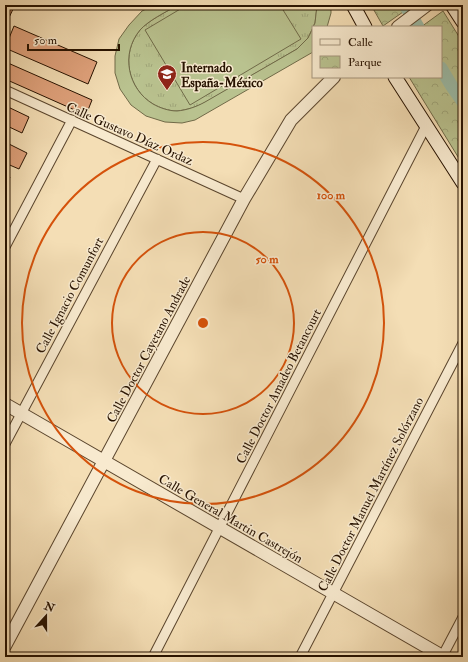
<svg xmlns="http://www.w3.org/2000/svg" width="468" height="662" viewBox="0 0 468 662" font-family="'IM FELL Double Pica',serif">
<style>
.grass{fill:url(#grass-tufts);stroke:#706a48}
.park{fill:url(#park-crowns);stroke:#706a48}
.garden{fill:#b9c28f;stroke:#706a48}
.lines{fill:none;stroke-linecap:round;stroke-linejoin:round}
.canal{stroke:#9cbda9;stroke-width:13}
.building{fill:#e0a27c;stroke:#271200}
.minor-casing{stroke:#5a452d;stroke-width:11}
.tertiary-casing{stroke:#5a452d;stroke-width:14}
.secondary-casing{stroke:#271200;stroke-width:15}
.minor{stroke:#f8eacf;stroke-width:9}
.tertiary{stroke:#f8eacf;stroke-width:12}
.secondary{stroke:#f8eacf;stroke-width:13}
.ring{fill:none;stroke:#d5520b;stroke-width:2}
.labels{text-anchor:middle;stroke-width:3;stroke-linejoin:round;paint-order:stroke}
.poi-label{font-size:13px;font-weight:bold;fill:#271200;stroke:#f8eacf;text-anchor:start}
.street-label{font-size:13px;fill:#271200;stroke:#f8eacf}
.centre{fill:#d5520b;stroke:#f8eacf;stroke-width:2}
.ring-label{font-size:12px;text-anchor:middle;font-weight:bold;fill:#d5520b;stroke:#f8eacf;stroke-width:3;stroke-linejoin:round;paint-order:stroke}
</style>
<defs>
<pattern id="grass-tufts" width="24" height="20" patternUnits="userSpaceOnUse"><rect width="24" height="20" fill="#b9c28f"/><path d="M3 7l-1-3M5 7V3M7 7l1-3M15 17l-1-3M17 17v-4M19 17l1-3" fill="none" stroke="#9fa67a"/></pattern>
<pattern id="park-crowns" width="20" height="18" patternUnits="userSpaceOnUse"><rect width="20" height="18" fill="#b9c28f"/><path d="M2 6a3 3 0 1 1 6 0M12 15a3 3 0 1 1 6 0" fill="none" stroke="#9fa67a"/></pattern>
</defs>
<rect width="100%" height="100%" fill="#f4deb5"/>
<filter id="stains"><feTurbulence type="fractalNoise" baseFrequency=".005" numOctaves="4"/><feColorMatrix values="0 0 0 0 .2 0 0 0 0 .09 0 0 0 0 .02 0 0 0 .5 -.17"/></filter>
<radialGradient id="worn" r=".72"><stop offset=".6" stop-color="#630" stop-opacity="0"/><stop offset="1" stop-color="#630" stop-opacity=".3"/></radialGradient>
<!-- grass -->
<path class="grass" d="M178 5H317V7L315 23 308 38 297 49 206 102C196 107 187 110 177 111 169 111 160 108 153 104 128 89 120 54 140 30 149 20 166 12 178 5Z"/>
<!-- park -->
<path class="park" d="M371 5H413L383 26Z
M443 11 463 43V165L409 77H441V27H421Z"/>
<!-- garden -->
<path class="garden" d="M154 5H178C166 12 149 20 140 30 120 54 128 89 153 104 160 108 169 111 177 111 187 110 196 107 205 102L297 49 308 38 313 28V52L195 120 182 123 165 122 146 116 131 105 120 89 115 73V56L119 39 129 25 142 11Z
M187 5H280L301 39 190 105 145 30Z
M317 5H331V13L327 27H313L315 23Z"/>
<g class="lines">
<!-- canal -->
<path class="canal" d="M405 5 418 27
M441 68 451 85 463 102"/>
</g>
<!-- building -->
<path class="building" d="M5 5H15L5 26Z
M14 26 97 62 88 84 5 48Z
M8 63 92 100 86 115 5 79V70Z
M6 106 29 117 22 133 5 125V108Z
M5 142 27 153 19 169 5 163Z
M5 175 10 177 5 187Z"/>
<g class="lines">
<!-- minor casing -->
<g class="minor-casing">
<path id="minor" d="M5 90 244 199
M5 247 72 120
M5 444 157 159
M153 657 426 126
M300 657 463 343
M442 657 463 617"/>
</g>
<!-- tertiary casing -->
<g class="tertiary-casing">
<path id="tertiary" d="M398 27 427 5
M5 404 444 657
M5 646 244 199 291 120 334 77"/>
</g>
<!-- secondary casing -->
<g class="secondary-casing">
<path id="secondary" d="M353 5 365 27
M452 5 463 22
M395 77 463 183"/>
</g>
<!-- minor -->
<use href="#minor" class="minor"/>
<!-- tertiary -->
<use href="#tertiary" class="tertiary"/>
<!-- secondary -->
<use href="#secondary" class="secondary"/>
</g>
<!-- distance rings -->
<g class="ring">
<circle cx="203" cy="323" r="91"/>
<circle cx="203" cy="323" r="181"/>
</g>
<!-- icons -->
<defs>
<g id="school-pin" transform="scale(1)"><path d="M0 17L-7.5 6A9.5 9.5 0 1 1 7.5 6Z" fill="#8f2418" stroke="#f8eacf"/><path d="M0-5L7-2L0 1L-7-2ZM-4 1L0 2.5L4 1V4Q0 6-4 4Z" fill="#fff"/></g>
</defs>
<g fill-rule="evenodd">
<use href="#school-pin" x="167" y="74"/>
</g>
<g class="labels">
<!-- poi labels -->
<g class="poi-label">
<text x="181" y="72">Internado<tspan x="181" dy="15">España-México</tspan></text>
</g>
<!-- street labels -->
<g class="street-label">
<text transform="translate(130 133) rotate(24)" y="5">Calle Gustavo Díaz Ordaz</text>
<text transform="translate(69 295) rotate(-62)" y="5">Calle Ignacio Comunfort</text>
<text transform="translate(148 349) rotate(-62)" y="5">Calle Doctor Cayetano Andrade</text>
<text transform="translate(278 386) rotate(-63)" y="5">Calle Doctor Amadeo Betancourt</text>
<text transform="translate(370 494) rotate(-63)" y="5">Calle Doctor Manuel Martínez Solórzano</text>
<text transform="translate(231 518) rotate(30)" y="5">Calle General Martin Castrejón</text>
</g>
</g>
<circle cx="203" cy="323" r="6" class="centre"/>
<g class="ring-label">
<text x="331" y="199">100 m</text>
<text x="267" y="263">50 m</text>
</g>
<!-- margin -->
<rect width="468" height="662" fill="none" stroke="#f4deb5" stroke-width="20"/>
<rect x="6" y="6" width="456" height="650" fill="none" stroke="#271200" stroke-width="2"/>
<rect x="10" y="10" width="448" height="642" fill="none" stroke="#271200"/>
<!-- legend -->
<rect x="312" y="26" width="130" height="52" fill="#f8eacf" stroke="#a4947c"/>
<rect x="320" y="39" width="20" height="6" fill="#f8eacf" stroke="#a4947c"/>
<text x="348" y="46" font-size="12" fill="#271200">Calle</text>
<rect x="320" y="56" width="20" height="12" fill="url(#park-crowns)" stroke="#a4947c"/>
<text x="348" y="66" font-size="12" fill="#271200">Parque</text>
<!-- north arrow -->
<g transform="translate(46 616) rotate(21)" stroke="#f8eacf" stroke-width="3" paint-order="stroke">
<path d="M0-3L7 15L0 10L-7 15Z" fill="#271200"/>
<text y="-6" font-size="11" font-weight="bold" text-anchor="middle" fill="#271200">N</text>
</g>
<!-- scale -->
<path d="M28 44v6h91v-6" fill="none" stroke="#271200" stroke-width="2"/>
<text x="34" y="44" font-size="12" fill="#271200" stroke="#f8eacf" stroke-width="3" paint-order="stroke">50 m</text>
<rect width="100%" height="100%" filter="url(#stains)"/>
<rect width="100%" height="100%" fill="url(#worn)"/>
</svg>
